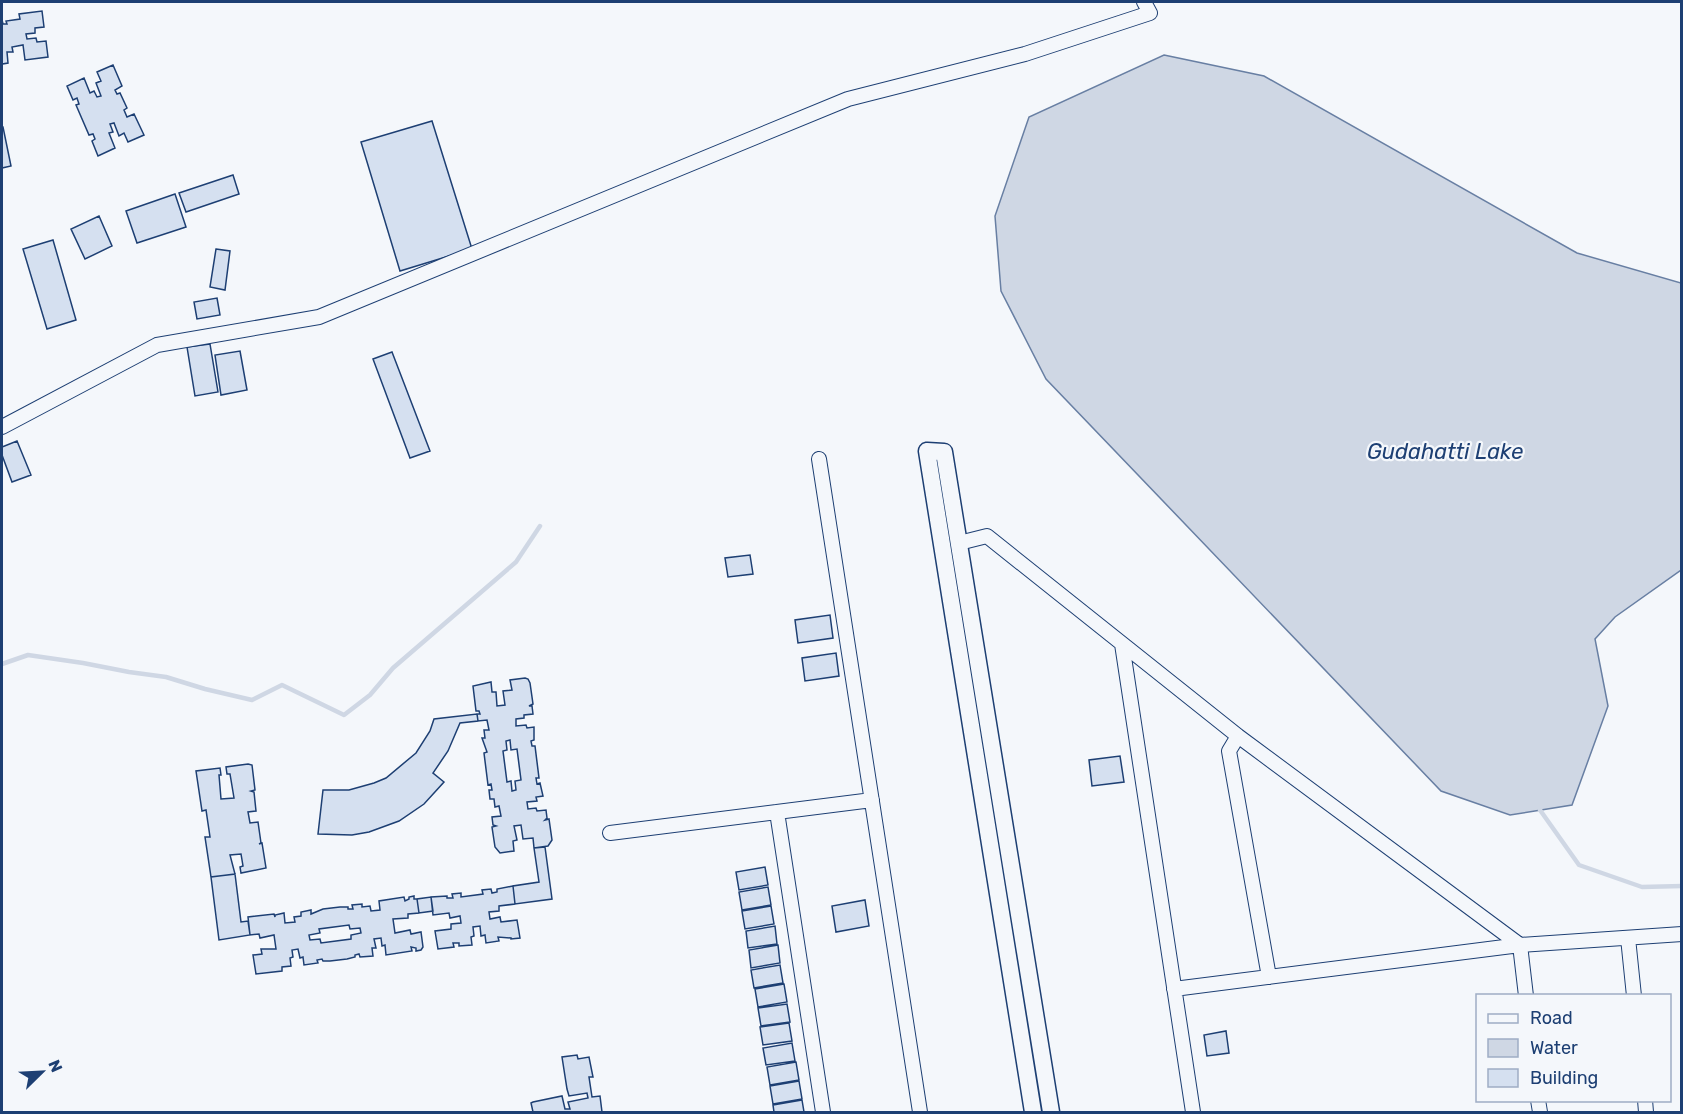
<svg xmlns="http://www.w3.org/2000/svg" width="1683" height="1114" viewBox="0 0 1683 1114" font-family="Rubik,sans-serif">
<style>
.water{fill:#cfd7e4;stroke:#687fa3;stroke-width:1.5}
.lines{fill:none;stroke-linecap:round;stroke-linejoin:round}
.stream{stroke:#cfd7e4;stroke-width:4.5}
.building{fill:#d5e0f0;stroke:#1d3f73;stroke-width:1.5;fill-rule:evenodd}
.minor-casing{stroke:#1d3f73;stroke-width:16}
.tertiary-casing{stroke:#1d3f73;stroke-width:19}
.minor{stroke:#f4f7fb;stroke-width:14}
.tertiary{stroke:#f4f7fb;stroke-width:16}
.labels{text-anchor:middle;stroke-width:4.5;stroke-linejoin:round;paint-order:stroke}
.water-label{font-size:22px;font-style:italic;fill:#1d3f73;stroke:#f4f7fb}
</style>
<rect width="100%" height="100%" fill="#f4f7fb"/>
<!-- water -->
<path class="water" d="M1164 55 1264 76 1577 253 1681 283V570L1615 617 1595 639 1608 706 1572 805 1510 815 1441 791 1046 379 1001 291 995 216 1029 117Z"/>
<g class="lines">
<!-- stream -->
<path class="stream" d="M2 664 28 655 83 663 129 672 166 677 205 689 252 700 282 685 344 715 370 695 393 668 516 562 540 526
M1540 810 1579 865 1642 887 1682 886"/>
</g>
<!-- building -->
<path class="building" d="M42 11 44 27 35 28V33L26 34 27 39 36 38 37 42 46 41 48 57 25 60 23 45 12 47 13 52H7L8 63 2 64V20L3 24H7L6 21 20 19 19 14Z
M113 65 122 86 115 90 117 94 120 93 127 108 124 110 127 117 134 114 144 135 128 142 124 133 119 136 114 123 110 124 113 132 109 133 115 148 98 156 92 141 95 139 93 134 89 135 76 105 79 104 77 98 73 100 67 86 84 78 90 93 94 91 97 97 101 96 96 83 101 81 97 72Z
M432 121 472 249 400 271 361 142Z
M2 127H3L11 166 2 168Z
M233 175 239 194 186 212 179 193Z
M175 194 186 227 137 243 126 211Z
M99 216 112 246 85 259 71 229Z
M53 240 76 320 47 329 23 249Z
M216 249 230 251 225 290 210 287Z
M217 298 220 315 197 319 194 302Z
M210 344 218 392 195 396 187 347Z
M240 351 247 390 221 395 215 355Z
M392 352 430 451 410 458 373 359Z
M17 441 31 475 12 482 2 455V447Z
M750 555 753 574 728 577 725 558Z
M830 615 833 638 798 643 795 620Z
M836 653 839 676 805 681 802 658Z
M525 678 528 679 530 683 533 704 529 706H532L533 714 524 715V718L516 719V726L526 725 527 728 534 727V740L531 741 532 746H535L539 778H536L537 784 540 783 543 796 536 797 537 801 527 802 528 809 536 808 537 811 546 810 547 818 545 820 549 819 552 840 548 846 534 848 533 838 523 839 521 825 514 826 517 840 513 841 514 851 500 853 495 847 492 827 496 826 493 825 492 817 501 816 499 806 495 807 494 799H490L489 790H492L491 784 488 785 484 753 487 752 482 738H485L484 730H489L487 720 478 721 477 714H480L479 711H476L473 686 491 682 492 692H496L497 706 505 705 503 691 512 690 510 680ZM510 740 511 750 517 749 521 780 515 781 516 790 512 791 511 781 507 782 503 751 507 750 506 741Z
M477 714 478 721 460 723 448 751 433 773 444 782 424 804 399 821 369 832 352 835 318 834 323 790H349L374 783 386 778 416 753 430 731 434 719Z
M1120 756 1124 782 1092 786 1089 760Z
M248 764 252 765 255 790 251 791 254 792 256 811 248 812 250 823 258 822 261 843 259 844 262 843 266 868 241 873 240 867 243 866 241 854 230 855 235 874 211 877 205 837H210L206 810 202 811 196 771 220 768 221 775H219L221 799 234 798 230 774H227L226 767Z
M545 847 552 899 515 904 513 886 539 882 534 848Z
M765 867 768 885 739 890 736 872Z
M235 874 241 922 248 921 250 935 219 940 211 877Z
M513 886 515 904 499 906V911L489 912 490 919 500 917 501 922 517 920 520 938 511 939V938L498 937 499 941 486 943 485 935 481 936 480 926 473 927 474 936 471 937 472 945 459 946V943H453L454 947 438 949 435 931 451 929V924L461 923 460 916 450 918 449 913 433 915 431 897 447 896V898H453L452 894 461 893V897L483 894 482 890 491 889 492 893 497 892V889Z
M768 887 771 905 742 910 739 892Z
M414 896V899H417L419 913 408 914V918L393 919 395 933 410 930 411 934 421 932 423 947 421 950 416 951V948L411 947 412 951 386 955 385 945 382 946 381 938 374 939 376 948H372L373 956 360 957 359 954 355 955V957L347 959 330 961H323L322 959 317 960 318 963 304 965 303 957 300 958 298 949 292 950 293 957 290 958 291 966 282 967V971L256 974 253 955 262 954 261 949H276L274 935 260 938 259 934 250 935 248 917 274 914 275 917V915L284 913 285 923 295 922 294 917 301 916V912L311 910V914L323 909 340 907H348V909H353L352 905 362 904V907L370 906 371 911 380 910 379 901 404 897 405 901 409 899V897ZM349 925 350 929 360 928 361 933 351 935V939L321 943 320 939 310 940 309 935 320 933 319 929Z
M431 897 433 911 419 913 417 899Z
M865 900 869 926 836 932 832 906Z
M771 906 774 924 745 929 742 911Z
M775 926 777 944 748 948 746 931Z
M778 945 780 963 751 968 749 950Z
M780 965 783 983 754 988 751 970Z
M784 984 787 1002 758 1007 755 989Z
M787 1004 790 1022 761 1026 758 1008Z
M789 1023 792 1041 763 1045 760 1027Z
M1226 1031 1229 1053 1207 1056 1204 1035Z
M792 1043 795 1061 766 1065 763 1048Z
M577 1055 578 1059 589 1057 593 1077H589L592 1097 600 1096 602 1112H533L531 1103 533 1102 562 1096 565 1109H570L568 1102 588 1098 587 1093 569 1096 567 1089 562 1057Z
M796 1062 799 1080 770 1085 767 1067Z
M799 1081 802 1099 773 1104 770 1086Z
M802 1100 804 1112H774L773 1105Z"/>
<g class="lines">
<!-- minor casing -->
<g class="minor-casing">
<path id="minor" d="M2 427 157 345 319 317 848 99 1025 54 1150 13 1144 2
M819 459 920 1112
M959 543 987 536 1238 736 1520 945 1526 996
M1122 644 1193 1112
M1238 736 1229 751 1269 977
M777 812 823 1112
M610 833 872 800
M1628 938 1634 996
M1174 989 1520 945 1682 934
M1538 1100 1540 1112
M1645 1100 1646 1112"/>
</g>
<!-- tertiary casing -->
<g class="tertiary-casing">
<path id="tertiary" d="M1033 1112 927 451 944 452 1051 1112"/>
</g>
<!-- minor -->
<use href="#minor" class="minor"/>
<!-- tertiary -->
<use href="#tertiary" class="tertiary"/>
</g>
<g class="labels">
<!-- water labels -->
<g class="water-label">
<text x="1445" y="459">Gudahatti Lake</text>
</g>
</g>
<!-- border -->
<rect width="1683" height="1114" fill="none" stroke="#1d3f73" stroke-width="6"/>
<!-- legend -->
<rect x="1476" y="994" width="195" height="108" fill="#f4f7fb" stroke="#9eadc5" stroke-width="1.5"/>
<rect x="1488" y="1014" width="30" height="9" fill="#f4f7fb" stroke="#9eadc5" stroke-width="1.5"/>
<text x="1530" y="1024" font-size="18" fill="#1d3f73">Road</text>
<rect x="1488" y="1039" width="30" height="18" fill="#cfd7e4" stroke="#9eadc5" stroke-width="1.5"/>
<text x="1530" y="1054" font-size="18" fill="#1d3f73">Water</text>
<rect x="1488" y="1069" width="30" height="18" fill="#d5e0f0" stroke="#9eadc5" stroke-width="1.5"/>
<text x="1530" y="1084" font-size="18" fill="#1d3f73">Building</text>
<!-- north arrow -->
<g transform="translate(42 1072) rotate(66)" stroke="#f4f7fb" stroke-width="4.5" paint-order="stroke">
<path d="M0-4.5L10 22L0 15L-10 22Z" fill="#1d3f73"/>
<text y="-9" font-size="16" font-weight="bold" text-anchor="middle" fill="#1d3f73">N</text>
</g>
</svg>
